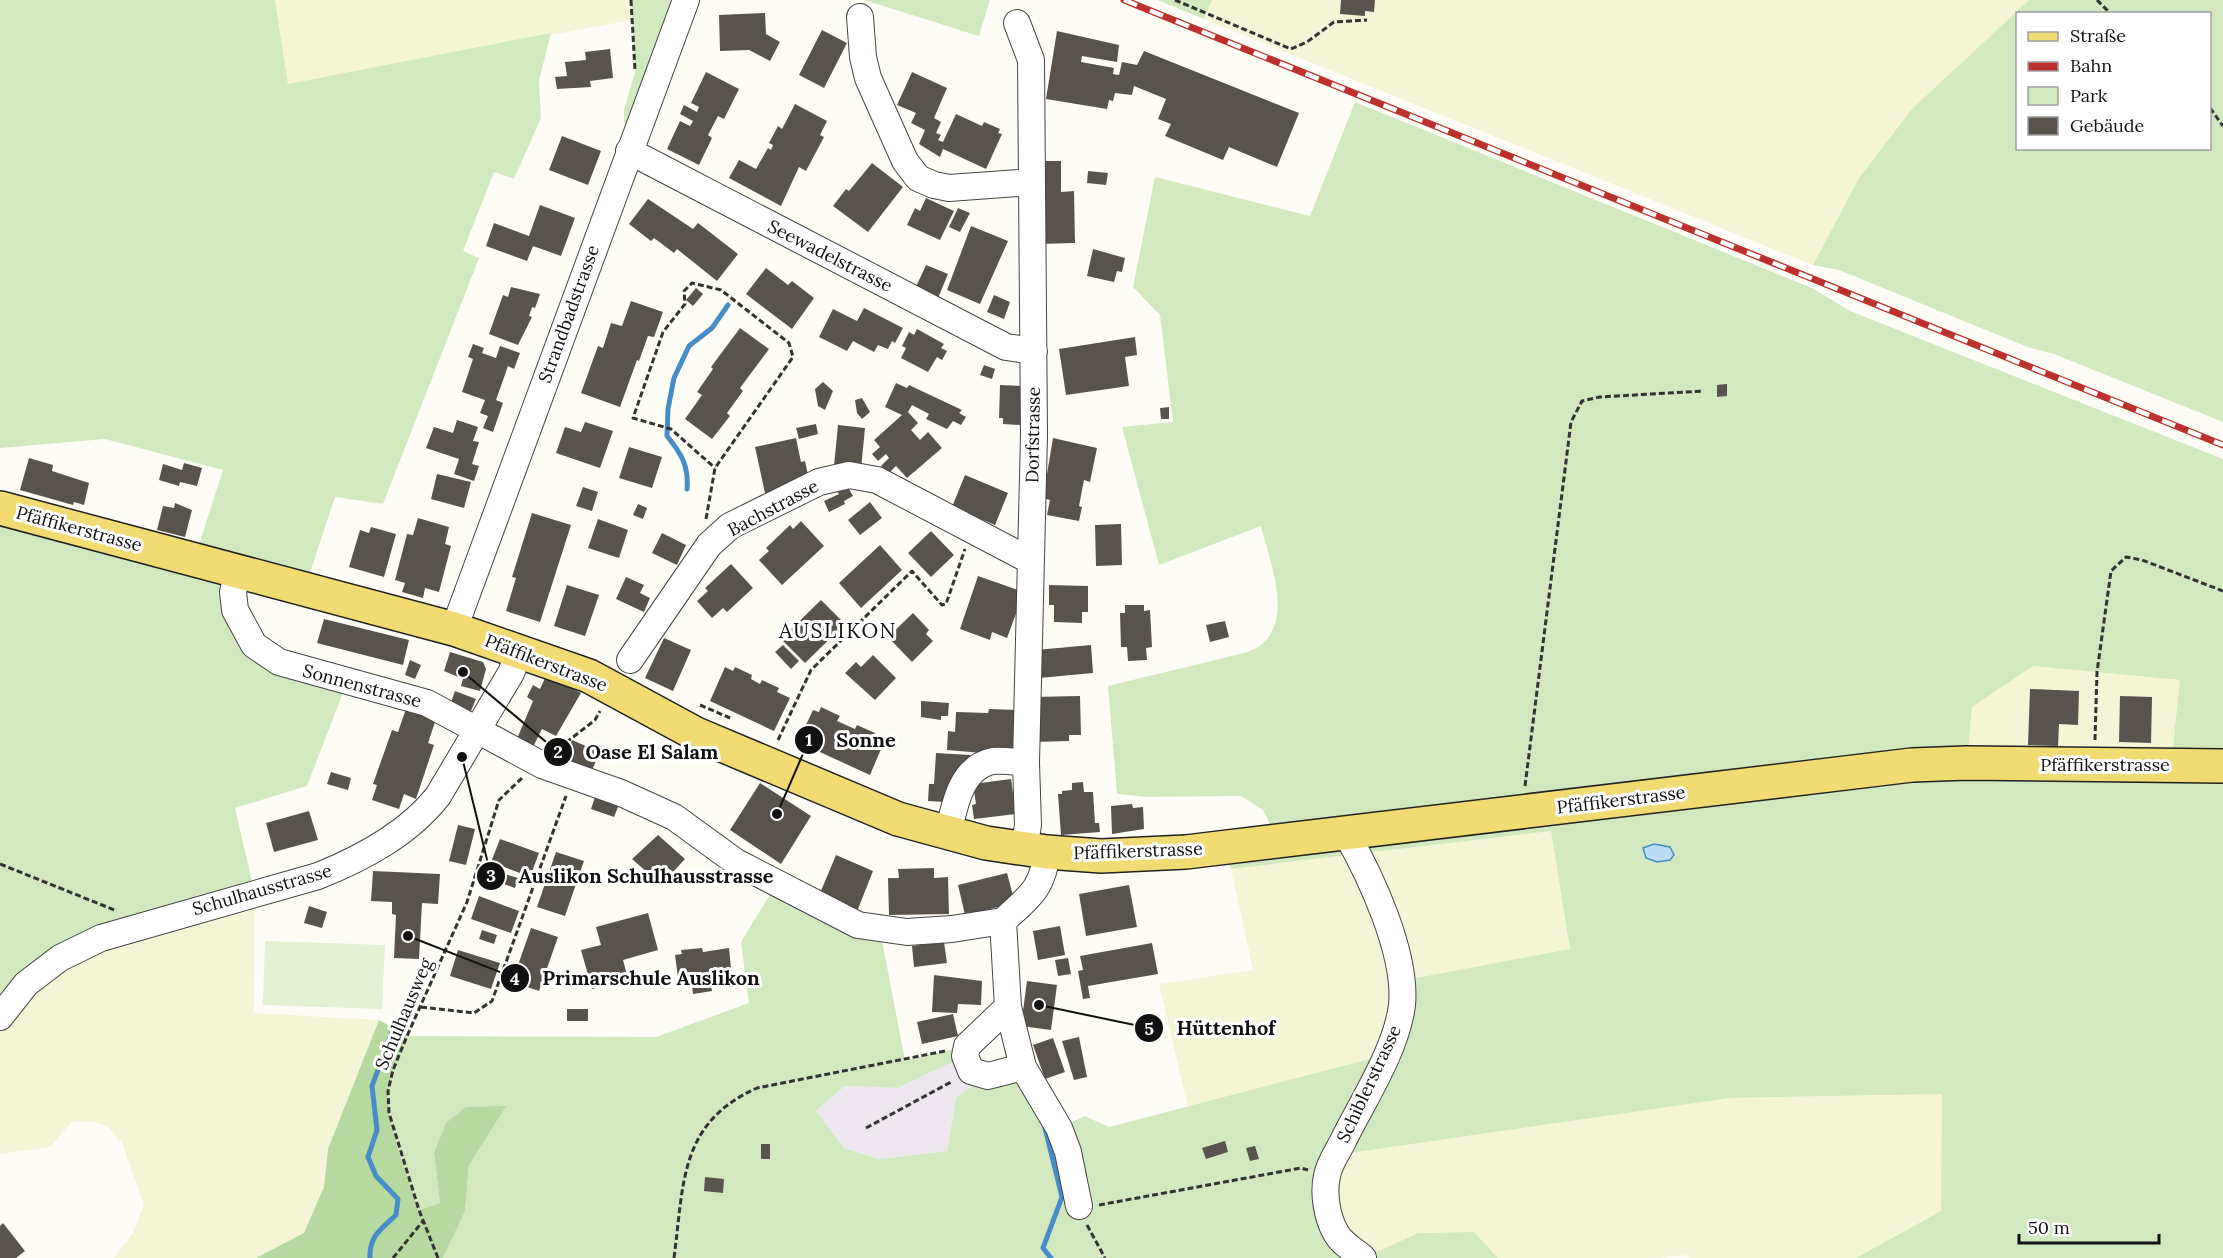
<svg xmlns="http://www.w3.org/2000/svg" width="2223" height="1258" viewBox="0 0 2223 1258" font-family="Lora,serif">
<style>
.industrial{fill:#eee6ee}
.farmland{fill:#f4f4d6}
.green{fill:#d2e9bf;fill-rule:evenodd}
.forest{fill:#b5d99f}
.pitch{fill:#e3f0d1}
.water{fill:#bcdbf4;stroke:#468cc8;stroke-width:1.5}
.lines{fill:none;stroke-linecap:round;stroke-linejoin:round}
.stream{stroke:#468cc8;stroke-width:5}
.building{fill:#59534e}
.minor-casing{stroke:#444;stroke-width:28}
.major-casing{stroke:#222;stroke-width:36}
.path{stroke:#333;stroke-width:3;stroke-dasharray:6 3;stroke-linecap:butt}
.minor{stroke:#fff;stroke-width:26}
.major{stroke:#f2db72;stroke-width:33}
.rail-casing{stroke:#bc302e;stroke-width:7}
.rail{stroke:#fff;stroke-width:4.5;stroke-dasharray:14;stroke-linecap:butt}
.labels{text-anchor:middle;stroke-width:6;stroke-linejoin:round;paint-order:stroke}
.street-label{font-size:18px;fill:#111;stroke:#fff}
.quarter-label{font-size:21px;letter-spacing:1.5px;fill:#111;stroke:#fff}
.leader{fill:none;stroke:#111;stroke-width:2}
.callout-dot{fill:#111;stroke:#fff;stroke-width:2}
.mark-label{font-size:18px;text-anchor:middle;font-weight:bold;fill:#fff}
.callout-label{font-size:20px;text-anchor:middle;font-weight:bold;fill:#111;stroke:#fff;stroke-width:6;stroke-linejoin:round;paint-order:stroke}
</style>
<rect width="100%" height="100%" fill="#fefdf5"/>
<!-- industrial -->
<path class="industrial" d="M965 1056 988 1076 956 1097 947 1151 879 1159 844 1148 816 1111 845 1086 898 1088Z"/>
<!-- farmland -->
<path class="farmland" d="M275 0H631L632 20 288 84Z
M1212 0H2029L1912 109 1859 178 1813 265 1204 19Z
M2033 666 2180 680 2171 765 1967 763 1972 707Z
M1551 831 1570 949 1386 1055 1188 1107 1159 984 1253 970 1231 869Z
M255 894 254 1013 379 1020 328 1149 324 1187 304 1234 256 1258H114L133 1233 144 1205 122 1143 107 1126 92 1121 72 1122 50 1147 0 1154V1017L60 958Z
M1943 1094 1941 1211 1856 1258H1690L1683 1255 1661 1258H1498L1474 1232 1418 1233 1364 1258 1336 1235V1155L1730 1098Z"/>
<!-- green -->
<path class="green" d="M0 0H275L288 84 551 33 539 81 541 118 514 179 494 172 463 251 479 258 383 504 335 497 308 579 238 571 254 645 348 680 307 786 235 808 255 894 101 938 0 1017V508L194 560 223 470 105 439 0 448Z
M631 0H686L635 134 624 122V110L635 72Z
M864 0H990L979 36Z
M1157 0H1212L1204 19Z
M2029 0H2223V422L2054 354 2030 348 1839 270 1813 265 1859 178 1912 109ZM2018 14H2210V148H2018Z
M1355 102 1812 288 1850 311 2223 459V1258H1856L1941 1211 1942 1094 1730 1098 1336 1155 1327 1208 1363 1258H443L465 1211 469 1165 481 1143 434 1153 440 1203 419 1210C410 1180 384 1118 389 1089 392 1070 400 1053 407 1036L656 1037 749 1003 741 942 777 883 880 930 905 1060 967 1046 965 1056 898 1088 845 1086 816 1111 844 1148 879 1159 947 1151 956 1097 988 1076 1023 1067 1059 1128 1085 1116 1109 1127 1385 1055 1401 981 1570 949 1551 831 1231 869 1225 847 1278 840 1263 810 1241 796 1147 797 1117 794 1108 686 1244 653C1249 651 1256 649 1261 645 1294 618 1269 560 1261 526L1159 565 1122 427 1173 422 1160 315 1133 287 1155 177 1310 216ZM2033 666 2180 680 2171 765 1967 763 1972 707Z
M1474 1232 1498 1258H1364L1418 1233Z"/>
<!-- forest -->
<path class="forest" d="M379 1020 407 1036C400 1053 392 1070 389 1089 384 1117 409 1181 419 1210L440 1203 434 1153 446 1123 466 1107 506 1106 469 1165 465 1211 443 1258H256L304 1233 324 1187 328 1149Z"/>
<!-- pitch -->
<path class="pitch" d="M265 941 385 945 382 1009 263 1005Z"/>
<!-- water -->
<path class="water" d="M1654 844 1670 847 1674 855 1670 860 1657 862 1646 858 1643 848Z"/>
<g class="lines">
<!-- stream -->
<path class="stream" d="M687 489C689 466 681 453 667 436L668 409 674 378 689 346 712 328 728 305
M1044 1124 1062 1197 1043 1248 1051 1258
M370 1258C369 1236 381 1229 396 1215L398 1199 376 1176 368 1157 377 1130 372 1086 394 1027 403 1018 418 990"/>
</g>
<!-- building -->
<path class="building" d="M1341 0H1375L1374 12 1365 11V16L1340 14Z
M765 13 766 34 780 42 770 61 749 50 720 51 719 15Z
M822 30 847 43 824 88 799 75Z
M1057 31 1119 45 1117 62 1082 56 1081 62 1114 68 1113 74 1119 75 1122 62 1137 65 1144 51 1299 113 1277 167 1229 147 1223 160 1165 136 1171 124 1158 119 1166 99 1134 86 1132 95 1115 93 1113 101 1109 100 1107 109 1046 99Z
M610 49 613 78 590 81 591 87 557 89 555 77 567 76 565 62 586 60 585 52Z
M706 72 739 89 724 119 718 116 708 135 712 138 699 165 667 149 680 121 690 126 693 121 680 114 684 105 697 112 699 107 691 103Z
M912 72 947 88 934 118 941 122 936 133 941 135 938 140 943 142 956 114 982 126 984 122 1000 129 998 133 1002 134 986 169 943 149 940 157 919 144 925 130 911 123 916 113 897 105Z
M795 104 827 121 820 135 824 137 806 171 799 167 781 206 729 178 739 160 756 169 768 148 771 150 773 145 769 143 778 126 782 129Z
M562 136 601 151 588 185 549 170Z
M1041 161H1061V192L1074 191 1075 243 1038 244Z
M872 163 903 187 868 232 833 206 846 189 849 191Z
M1088 171 1108 173 1106 185 1087 183Z
M926 198 954 211 940 240 907 225 915 208 920 211Z
M648 199 693 229 698 223 738 254 717 281 677 249 674 253 654 238 651 241 629 224Z
M540 205 575 218 561 256 533 246 527 261 486 246 494 223 529 236Z
M958 208 970 213 960 232 949 227Z
M971 226 1008 241 980 304 947 290Z
M1093 249 1125 258 1122 272 1117 271 1114 282 1087 276Z
M926 265 948 274 938 298 915 289Z
M766 268 788 285 792 281 814 298 792 329 746 294Z
M511 287 540 294 535 308 532 307 529 316 532 317 518 345 489 334 503 295 508 297Z
M696 288 703 294 693 306 686 300Z
M994 295 1010 302 1004 319 987 312Z
M631 301 663 312 654 337 648 336 639 361 637 360 620 407 581 393 598 346 603 348 611 323 622 326Z
M864 308 903 328 895 343 892 341 888 349 878 345 874 352 853 341 847 351 819 337 833 309 857 321Z
M740 328 769 349 740 388 743 391 727 413 730 416 712 439 685 419 702 395 697 392 713 369 711 367Z
M917 329 944 344 941 348 947 351 942 360 937 357 928 372 901 358 906 348 902 346 909 332 914 335Z
M1135 337 1137 355 1125 357 1129 386 1066 395 1059 349Z
M473 344 484 348 482 353 496 358 500 346 520 353 514 369 508 366 496 400 503 403 493 432 483 428 488 416 480 413 485 400 462 392 473 359 468 357Z
M984 365 995 369 992 379 980 375Z
M823 382 833 391 825 410 818 406 815 389Z
M896 383 907 388 909 385 962 410 959 413 966 417 961 425 953 421 947 429 926 419 929 414 912 405 908 412 918 423 911 430 920 440 928 432 942 448 907 478 896 466 888 474 881 466 889 458 886 454 878 461 872 454 880 447 874 440 902 415 885 407Z
M1727 384V396L1717 397V385Z
M1000 385 1023 386 1020 425 1003 424V418H999Z
M862 398 870 412 862 419 857 413 855 400Z
M1169 407V419H1161L1160 408Z
M457 420 478 427 473 441 479 442 472 464 479 466 474 481 454 474 459 459 426 448 434 427 453 433Z
M585 422 613 431 600 468 556 453 565 427 581 432Z
M816 424 818 434 799 439 796 428Z
M838 425 865 428 861 469 834 466Z
M796 438 801 462 805 461 810 484 765 493 755 447Z
M1053 438 1097 448 1090 482 1084 480 1079 506 1082 507 1079 521 1047 515 1050 500 1043 498Z
M629 447 662 457 652 488 619 478Z
M29 458 53 465 52 471 89 483 84 505 74 502 73 505 20 490Z
M184 463 202 468 197 486 180 482 179 486 159 480 163 464 182 470Z
M437 474 471 482 464 508 431 499Z
M965 475 1008 493 995 525 952 507Z
M845 482 853 496 844 501 845 504 829 512 824 501 839 494 837 491Z
M583 487 598 492 592 511 576 506Z
M870 502 882 518 860 535 848 520Z
M175 503 192 510 185 537 157 530 163 506 174 508Z
M638 504 647 508 643 519 633 515Z
M532 513 571 525 540 622 506 611 516 578 512 577Z
M418 518 449 527 445 544 451 546 439 592 425 588 423 598 402 592 405 583 395 580 407 534 413 535Z
M598 519 628 530 619 558 588 548Z
M801 521 824 546 782 585 759 560 769 551 766 548 790 525 793 529Z
M1121 524 1122 565 1096 566 1095 525Z
M371 527 396 534 384 577 349 567 360 530 369 533Z
M931 531 954 555 931 577 908 553Z
M662 533 686 545 677 565 652 553Z
M880 545 902 570 861 608 839 583Z
M731 564 753 588 727 612 723 608 712 618 697 601 708 591 705 588Z
M978 576 1024 592 1007 638 992 632 990 640 960 629Z
M626 577 644 585 640 593 650 598 644 612 616 599Z
M567 585 599 595 585 636 554 626Z
M1049 585 1088 586V612H1082V623L1054 622V605H1049Z
M821 600 845 624 805 663 781 639Z
M1125 605H1144V611L1150 610 1152 647 1146 648 1147 660 1128 661 1127 647H1121L1120 613H1125Z
M913 613 929 630 926 634 933 641 912 662 888 637Z
M324 619 409 640 403 665 317 643Z
M1225 621 1229 637 1210 642 1206 625Z
M664 638 691 650 673 691 645 678Z
M783 645 799 661 791 669 775 652Z
M1091 645 1093 673 1039 678 1036 650Z
M450 652 483 662 486 669 480 691 461 686 463 679 444 671Z
M873 655 896 678 875 700 845 673 856 662 861 667Z
M410 660 421 665 415 679 405 675Z
M725 667 733 671 735 667 752 675 751 679 760 684 762 680 779 688 777 692 790 698 774 731 710 701Z
M546 676 581 693 556 736 542 729 532 749 516 741 533 701 527 697 533 685 540 689Z
M2030 689 2079 691 2078 725 2059 724 2058 746 2028 745Z
M455 691 476 699 470 713 450 705Z
M1080 696 1081 735H1069V741L1034 742 1033 697Z
M2120 696 2152 697 2151 743 2119 742Z
M921 701 949 703 948 716H941V720L921 717Z
M821 707 840 716 837 721 855 729 857 725 875 733 873 737 884 742 870 775 798 742 813 710 819 712Z
M406 709 436 719 428 743 434 745 416 799 404 794 399 809 372 800 377 785 373 784 392 730 398 732Z
M989 709 1021 710 1019 756 947 750 948 731 955 732 956 712 988 713Z
M572 740 588 747 590 743 602 747 590 775 562 763Z
M936 753 970 755 969 766 959 768V786L945 802 928 801 929 784H934Z
M331 772 351 778 348 790 327 784Z
M1011 779 1016 814 974 819 972 805 976 804 973 784Z
M1083 782 1084 792H1093L1095 823H1099L1100 832 1061 835 1058 794H1062V791L1072 790V783Z
M760 783 811 816 781 864 730 830Z
M596 794 620 802 614 817 591 809Z
M1132 804 1133 808 1143 807 1144 829 1112 834 1111 806Z
M309 811 318 840 274 852 266 823Z
M458 825 475 829 466 865 449 861Z
M658 835 685 859 673 872 668 868 657 881 632 859Z
M500 839 539 853 530 877 491 862Z
M556 852 584 861 565 916 537 907Z
M836 855 873 871 856 914 818 898Z
M934 868V878L948 877 949 914 889 915 888 878H899L898 869Z
M373 871 440 874 438 904 422 903 419 959 394 958 396 915 392 914V902L371 901Z
M501 873 518 878 515 888 498 882Z
M1007 873 1015 903 965 915 958 885Z
M1129 885 1137 927 1086 936 1079 894Z
M479 896 519 911 511 933 471 919Z
M309 906 327 912 322 928 304 923Z
M648 913 658 950 623 960 628 979 592 989 581 950 601 945 596 927Z
M1060 926 1065 955 1038 960 1033 931Z
M531 928 558 937 539 991 512 982Z
M482 930 497 935 494 944 479 939Z
M944 942 947 963 914 967 912 946Z
M1152 943 1158 974 1088 986 1090 998 1083 999 1078 971 1083 970 1080 956Z
M702 948 703 952 729 948 732 978 720 980 721 985 711 986 712 991 693 994 692 983 679 985 675 955 682 954 681 950Z
M458 950 500 963 491 989 450 976Z
M1068 958 1071 974 1058 976 1055 960Z
M934 975 982 981 981 1005 958 1004 957 1013 932 1012Z
M1027 981 1057 985 1051 1030 1021 1026Z
M567 1009H588V1021H567Z
M953 1014 958 1036 922 1044 917 1022Z
M1079 1037 1087 1077 1074 1080 1062 1041Z
M1053 1038 1065 1072 1045 1079 1033 1045Z
M1225 1141 1228 1152 1206 1159 1202 1148Z
M761 1144H770V1159H761Z
M1255 1146 1259 1159 1250 1161 1246 1148Z
M705 1177 724 1179 723 1193 704 1191Z
M3 1223 25 1251 16 1258H0V1226Z"/>
<g class="lines">
<!-- minor casing -->
<g class="minor-casing">
<path id="minor" d="M860 17 863 57 868 78 905 161 918 178 934 185 949 188 1031 182
M1017 23 1031 60 1034 435 1026 763 1028 825 1024 849
M629 151 1006 347 1034 351
M238 571 233 592 235 610 254 645 279 662 427 703 542 765 621 793 674 817 736 862 858 925 907 932 952 929 1003 921
M454 629 686 0
M630 660 709 545 730 526 819 482 849 475 877 480 1031 561
M1346 833C1371 877 1407 954 1402 1005 1397 1048 1364 1099 1344 1139 1339 1150 1329 1163 1327 1176 1323 1193 1327 1218 1336 1233 1341 1243 1355 1251 1363 1258
M948 834C954 808 960 767 993 761 1003 760 1016 762 1026 763
M1047 852C1043 889 1029 897 1003 921L1008 1007 1023 1067 1059 1128 1068 1152 1079 1206
M1008 1007 967 1046 965 1056 971 1071 988 1076 1023 1067
M0 1017 26 984 60 958 101 938 318 876C363 858 408 834 438 796L511 673 520 650"/>
</g>
<!-- major casing -->
<g class="major-casing">
<path id="major" d="M0 508 454 629 589 676 696 734 898 819 986 843 1047 852 1101 856 1186 852 1912 765 1967 763 2223 766"/>
</g>
<!-- path -->
<path class="path" d="M631 0 635 70
M1175 0 1291 49 1307 42 1334 22 1367 20
M2097 0 2111 14
M2210 108 2223 126
M706 519 715 468 793 357 789 343 721 290 692 283 684 291 685 304 663 332 633 418 671 429 715 468
M700 705 730 718
M778 740 811 670 912 571 942 605 946 604 965 549
M2095 740 2097 672 2111 571 2126 557 2142 560 2223 591
M559 748 595 720 600 711
M1525 786 1571 422 1582 401 1600 397 1703 391
M0 864 117 911
M421 1007 474 1013 492 1001 566 796
M866 1128 951 1082
M1099 1205 1301 1168 1308 1170
M1087 1225 1105 1258
M393 1258 423 1221
M438 1258 419 1210 389 1113 388 1091 393 1070 407 1036 467 902 499 800 522 778
M674 1258C684 1183 679 1123 757 1088L945 1051"/>
<!-- minor -->
<use href="#minor" class="minor"/>
<!-- major -->
<use href="#major" class="major"/>
<!-- rail casing -->
<g class="rail-casing">
<path id="rail" d="M1124 0 2223 445"/>
</g>
<!-- rail -->
<use href="#rail" class="rail"/>
</g>
<g class="labels">
<!-- street labels -->
<g class="street-label">
<text transform="translate(830 256) rotate(27)" y="6">Seewadelstrasse</text>
<text transform="translate(569 314) rotate(-70)" y="6">Strandbadstrasse</text>
<text transform="translate(1033 435) rotate(-89)" y="6">Dorfstrasse</text>
<text transform="translate(773 508) rotate(-28)" y="6">Bachstrasse</text>
<text transform="translate(79 529) rotate(15)" y="6">Pfäffikerstrasse</text>
<text transform="translate(546 663) rotate(21)" y="6">Pfäffikerstrasse</text>
<text transform="translate(362 686) rotate(15)" y="6">Sonnenstrasse</text>
<text x="2105" y="771">Pfäffikerstrasse</text>
<text transform="translate(1621 800) rotate(-7)" y="6">Pfäffikerstrasse</text>
<text transform="translate(1138 851) rotate(-2)" y="6">Pfäffikerstrasse</text>
<text transform="translate(262 890) rotate(-16)" y="6">Schulhausstrasse</text>
<text transform="translate(404 1014) rotate(-67)" y="6">Schulhausweg</text>
<text transform="translate(1369 1084) rotate(-65)" y="6">Schiblerstrasse</text>
</g>
<!-- quarter labels -->
<g class="quarter-label">
<text x="838" y="638">AUSLIKON</text>
</g>
</g>
<!-- callouts -->
<path class="leader" d="M777 814L809 740M463 672L558 752M462 757L491 876M408 936L515 978M1039 1005L1149 1028"/>
<g class="callout-dot">
<circle cx="777" cy="814" r="6"/>
<circle cx="463" cy="672" r="6"/>
<circle cx="462" cy="757" r="6"/>
<circle cx="408" cy="936" r="6"/>
<circle cx="1039" cy="1005" r="6"/>
<circle cx="809" cy="740" r="15"/>
<circle cx="558" cy="752" r="15"/>
<circle cx="491" cy="876" r="15"/>
<circle cx="515" cy="978" r="15"/>
<circle cx="1149" cy="1028" r="15"/>
</g>
<g class="mark-label">
<text x="809" y="746">1</text>
<text x="558" y="758">2</text>
<text x="491" y="882">3</text>
<text x="515" y="985">4</text>
<text x="1149" y="1035">5</text>
</g>
<g class="callout-label">
<text x="866" y="747">Sonne</text>
<text x="652" y="759">Oase El Salam</text>
<text x="646" y="883">Auslikon Schulhausstrasse</text>
<text x="651" y="985">Primarschule Auslikon</text>
<text x="1226" y="1035">Hüttenhof</text>
</g>
<!-- legend -->
<rect x="2016" y="12" width="195" height="138" fill="#ffffff" stroke="#a0a0a0" stroke-width="1.5"/>
<rect x="2028" y="32" width="30" height="9" fill="#f2db72" stroke="#a0a0a0" stroke-width="1.5"/>
<text x="2070" y="42" font-size="18" fill="#111111">Straße</text>
<rect x="2028" y="62" width="30" height="9" fill="#bc302e" stroke="#a0a0a0" stroke-width="1.5"/>
<text x="2070" y="72" font-size="18" fill="#111111">Bahn</text>
<rect x="2028" y="87" width="30" height="18" fill="#d2e9bf" stroke="#a0a0a0" stroke-width="1.5"/>
<text x="2070" y="102" font-size="18" fill="#111111">Park</text>
<rect x="2028" y="117" width="30" height="18" fill="#59534e" stroke="#a0a0a0" stroke-width="1.5"/>
<text x="2070" y="132" font-size="18" fill="#111111">Gebäude</text>
<!-- scale -->
<path d="M2019 1234v9h140v-9" fill="none" stroke="#111111" stroke-width="3"/>
<text x="2028" y="1234" font-size="18" fill="#111111" stroke="#ffffff" stroke-width="4.5" paint-order="stroke">50 m</text>
</svg>
